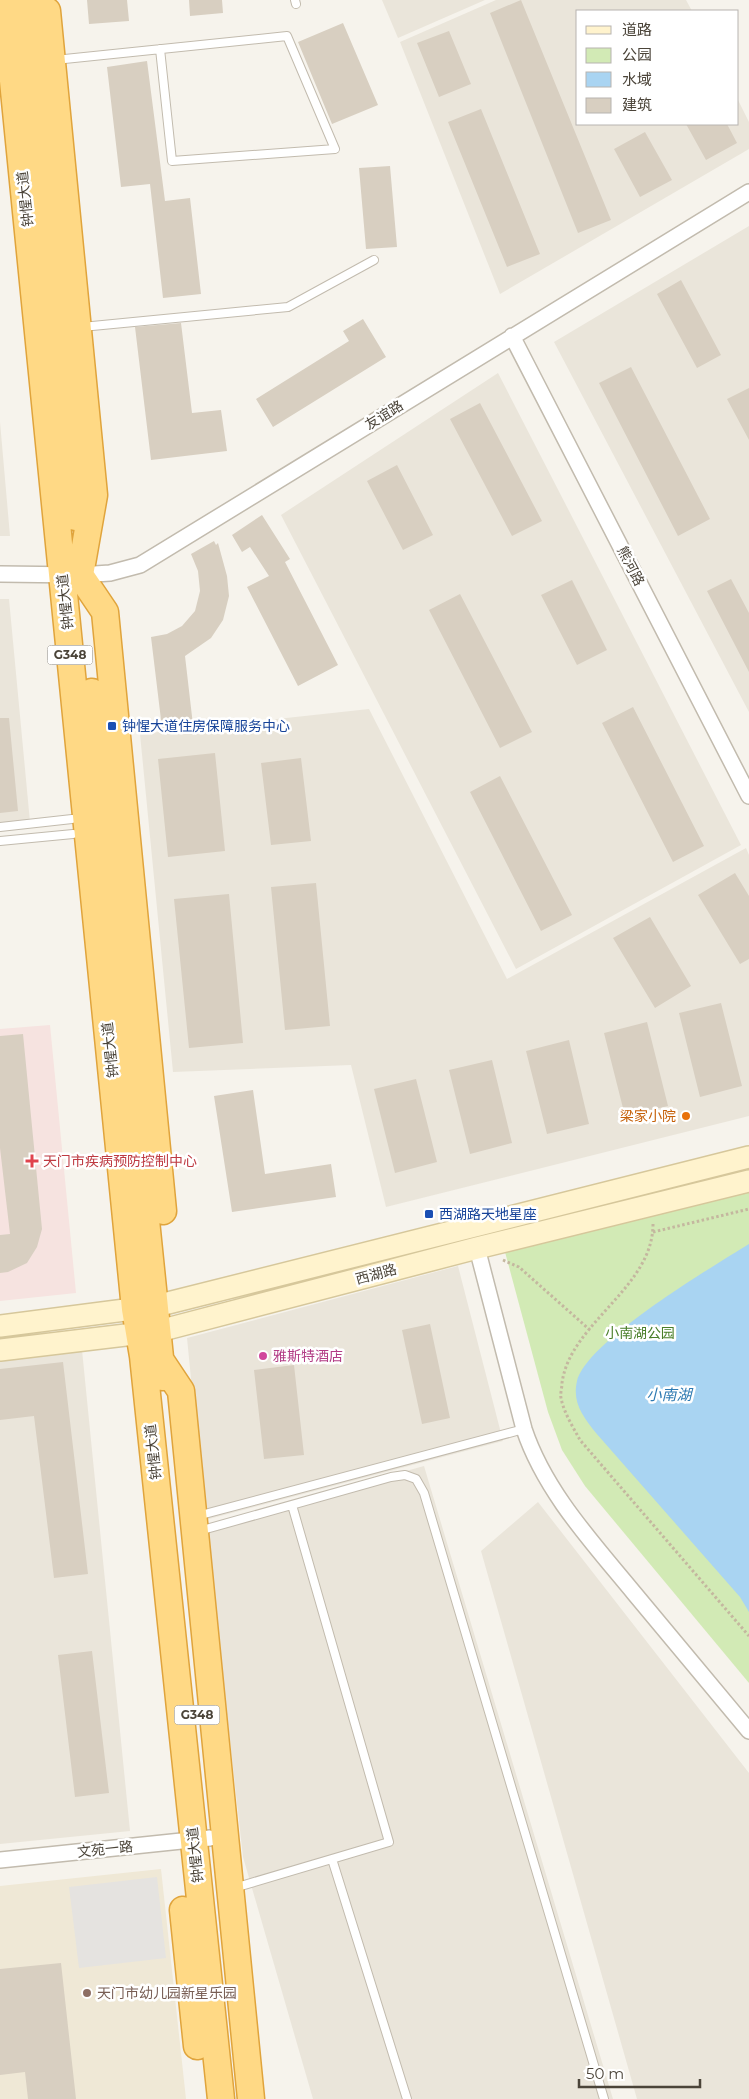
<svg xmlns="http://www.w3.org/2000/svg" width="749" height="2099" viewBox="0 0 749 2099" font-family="Montserrat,'Noto Sans SC',sans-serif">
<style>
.residential{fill:#eae5da}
.education{fill:#efe8d6}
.medical{fill:#f6e3e0}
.green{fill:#d2eab5}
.parking{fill:#e5e3e0}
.water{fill:#a9d4f2}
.building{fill:#d8cfc1}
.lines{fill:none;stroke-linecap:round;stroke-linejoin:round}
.service-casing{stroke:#c2bbae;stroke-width:10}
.minor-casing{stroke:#c2bbae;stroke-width:18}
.secondary-casing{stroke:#d6c79b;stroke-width:24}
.trunk-casing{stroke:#e0a43c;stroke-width:29}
.path{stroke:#c4b79f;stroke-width:3;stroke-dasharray:2.5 2.5;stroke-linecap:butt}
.service{stroke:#fff;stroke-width:8}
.minor{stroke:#fff;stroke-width:15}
.secondary{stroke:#fff3cd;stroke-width:21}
.trunk{stroke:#ffd985;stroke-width:26}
.transit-dot{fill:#1a4fb4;stroke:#fff;stroke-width:2}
.food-dot{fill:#e8710a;stroke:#fff;stroke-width:2}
.health-dot{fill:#e0444e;stroke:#fff;stroke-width:2}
.hotel-dot{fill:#d1479c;stroke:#fff;stroke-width:2}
.education-dot{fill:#8d6e63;stroke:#fff;stroke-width:2}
.labels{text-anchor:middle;stroke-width:5;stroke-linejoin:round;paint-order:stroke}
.shield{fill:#fff;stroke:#817c74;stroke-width:1}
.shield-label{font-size:12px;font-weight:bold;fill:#4b4439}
.street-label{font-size:14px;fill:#4b4439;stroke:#fff}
.transit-label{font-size:14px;fill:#164399;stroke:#fff;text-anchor:start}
.food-label{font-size:14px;fill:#c56008;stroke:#fff;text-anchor:end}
.health-label{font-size:14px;fill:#be3a42;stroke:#fff;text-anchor:start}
.park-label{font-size:14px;fill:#4a7f2a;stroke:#fff}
.hotel-label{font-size:14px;fill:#b23c85;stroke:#fff;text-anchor:start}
.education-label{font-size:14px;fill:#785e54;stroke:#fff;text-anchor:start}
.water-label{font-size:15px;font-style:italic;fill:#2e7ab2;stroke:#fff}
</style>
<rect width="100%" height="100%" fill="#f6f3ec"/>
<!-- residential -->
<path class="residential" d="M382 0H485L398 38Z
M496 0H686L692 11H578V124H738V100L749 122V149L500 294 400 42Z
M749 226V712L554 342Z
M498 373 741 845 516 969 281 515Z
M0 422 10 536H0Z
M0 599H9L30 822 0 825Z
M369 709 507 979 746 848 749 855V1116L386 1207 351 1065 173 1072 140 734Z
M458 1266 503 1441 205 1520 187 1338Z
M82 1350 130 1831 0 1844V1361Z
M424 1466 613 2099H313L243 1857 206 1527Z
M538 1502 749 1773V2099H637L481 1551Z"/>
<!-- education -->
<path class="education" d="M161 1869 186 2099H0V1886Z"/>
<!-- medical -->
<path class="medical" d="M50 1025 76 1293 0 1301V1029Z"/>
<!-- green -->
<path class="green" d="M749 1192V1683L585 1486 562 1450 548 1412 505 1252Z"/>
<!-- parking -->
<path class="parking" d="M157 1877 166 1958 79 1968 69 1887Z"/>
<!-- water -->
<path class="water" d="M749 1244V1612L740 1597 596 1433C583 1416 572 1403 577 1381 587 1341 712 1267 749 1244Z"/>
<!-- building -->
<path class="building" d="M87 0H127L129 21 89 24Z
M189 0H222L223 13 190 16Z
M521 0 611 220 578 233 490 13Z
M343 23 378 105 332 124 298 42Z
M449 31 471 84 439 97 417 43Z
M147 61 165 201 190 198 201 294 163 298 150 184 121 187 107 67Z
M481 109 540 254 507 267 448 122Z
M686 124H727L737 143 706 160Z
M645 132 672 180 640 197 614 149Z
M390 166 397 247 366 249 359 168Z
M681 280 721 355 697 368 657 294Z
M363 319 386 357 273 427 256 399 349 341 343 331Z
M181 323 192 413 221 410 227 451 151 460 135 327Z
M631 367 710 519 678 536 599 383Z
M749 388V440L727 399Z
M480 403 542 521 512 536 450 419Z
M397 465 433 535 403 550 367 481Z
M262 515 290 559 285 562 338 665 298 686 247 587 269 576 250 547 242 552 232 535Z
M214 541 216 545 218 543 227 576 229 596 223 620 211 638 185 656 193 725 162 728 151 637 167 634 182 626 195 611 200 591 198 571 191 554Z
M731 579 749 613V672L707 591Z
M572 580 607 650 577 665 541 595Z
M460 594 532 732 500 748 429 610Z
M633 707 704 846 673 862 602 723Z
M0 718H9L18 811 0 813Z
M215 753 225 851 168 857 158 759Z
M301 758 311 841 271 845 261 763Z
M500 776 572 915 541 931 470 792Z
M735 873 749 896V959L740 964 698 895Z
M316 883 330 1026 285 1030 271 887Z
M229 894 243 1043 189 1048 174 899Z
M650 917 691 986 655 1008 613 938Z
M721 1003 742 1086 700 1097 679 1013Z
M647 1022 668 1106 625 1116 604 1033Z
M23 1034 42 1229 37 1247 27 1263 8 1272 0 1273V1235L10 1234 0 1148V1036Z
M569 1040 589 1124 547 1134 526 1051Z
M492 1060 512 1143 470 1154 449 1070Z
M416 1079 437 1162 395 1173 374 1089Z
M253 1090 265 1174 331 1164 336 1197 232 1212 214 1096Z
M430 1324 450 1418 422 1424 402 1330Z
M63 1362 88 1574 54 1578 34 1416 0 1420V1369Z
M294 1365 304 1455 264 1459 254 1370Z
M92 1651 109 1793 75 1797 58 1655Z
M61 1963 76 2099H28L25 2072 0 2075V1969Z"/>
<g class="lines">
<!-- service casing -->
<g class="service-casing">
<path id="service" d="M295 0 296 4
M55 60 287 36 335 149 172 161 160 49
M82 327 288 307 374 260
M0 827 72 819
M0 841 73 834
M197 1516 524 1429
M199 1531 391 1477 405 1475 416 1479 424 1493 604 2099
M332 1859 407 2099
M234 1888 389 1842 292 1505"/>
</g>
<!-- minor casing -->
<g class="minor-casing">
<path id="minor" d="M512 336 749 796
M0 574 80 575 110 573 140 565 749 192
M477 1248 524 1429C545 1492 593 1543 634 1593 672 1639 711 1685 749 1731
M0 1860 210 1838"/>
</g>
<!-- secondary casing -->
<g class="secondary-casing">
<path id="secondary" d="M0 1326 156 1306 749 1157
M0 1350 159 1331 477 1248 749 1181"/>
</g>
<!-- trunk casing -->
<g class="trunk-casing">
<path id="trunk" d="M5 0 135 1309 143 1356 221 2099
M27 0 75 517
M47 11 94 495 80 575 105 612 163 1211
M92 692 162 1377
M161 1361 181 1391 251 2099
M183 1910 197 2046"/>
</g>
<!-- path -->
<path class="path" d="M653 1224C653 1288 570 1323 562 1383 562 1388 560 1394 561 1398 564 1413 573 1427 580 1440L749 1636
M653 1232 749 1209
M503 1260 519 1267 590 1330"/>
<!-- service -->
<use href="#service" class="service"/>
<!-- minor -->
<use href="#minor" class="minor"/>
<!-- secondary -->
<use href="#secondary" class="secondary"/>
<!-- trunk -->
<use href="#trunk" class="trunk"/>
</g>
<!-- markers -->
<g class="transit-dot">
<rect x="107" y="721" width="10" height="10" rx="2.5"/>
<rect x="424" y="1209" width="10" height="10" rx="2.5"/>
</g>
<circle class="food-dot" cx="686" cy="1116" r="5"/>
<path class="health-dot" d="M29.5 1153.5h5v5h5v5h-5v5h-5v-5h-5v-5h5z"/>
<circle class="hotel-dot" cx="263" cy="1356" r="5"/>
<circle class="education-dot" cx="87" cy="1993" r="5"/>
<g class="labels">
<!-- shield labels -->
<g class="shield">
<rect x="47.5" y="645.5" width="45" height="19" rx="4"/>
<rect x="174.5" y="1705.5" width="45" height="19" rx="4"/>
</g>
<g class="shield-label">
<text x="70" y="659">G348</text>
<text x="197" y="1719">G348</text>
</g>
<!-- street labels -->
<g class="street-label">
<text transform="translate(25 199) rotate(-96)" y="5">钟惺大道</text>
<text transform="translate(384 415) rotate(-32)" y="5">友谊路</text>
<text transform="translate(631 566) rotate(63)" y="5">熊河路</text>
<text transform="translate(65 602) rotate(-96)" y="5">钟惺大道</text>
<text transform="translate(110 1050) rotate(-96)" y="5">钟惺大道</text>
<text transform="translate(376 1274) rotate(-15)" y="5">西湖路</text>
<text transform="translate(153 1452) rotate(-96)" y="5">钟惺大道</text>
<text transform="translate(105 1849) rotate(-6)" y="5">文苑一路</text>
<text transform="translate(195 1855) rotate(-96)" y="5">钟惺大道</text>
</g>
<!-- transit labels -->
<g class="transit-label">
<text x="122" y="731">钟惺大道住房保障服务中心</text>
<text x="439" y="1219">西湖路天地星座</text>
</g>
<!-- food labels -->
<g class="food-label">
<text x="676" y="1121">梁家小院</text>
</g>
<!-- health labels -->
<g class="health-label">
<text x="43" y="1166">天门市疾病预防控制中心</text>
</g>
<!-- park labels -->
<g class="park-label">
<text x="640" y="1338">小南湖公园</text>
</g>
<!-- hotel labels -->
<g class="hotel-label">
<text x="273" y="1361">雅斯特酒店</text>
</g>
<!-- education labels -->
<g class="education-label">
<text x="97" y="1998">天门市幼儿园新星乐园</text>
</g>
<!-- water labels -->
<g class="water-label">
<text x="669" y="1400">小南湖</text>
</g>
</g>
<!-- legend -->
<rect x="576" y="10" width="162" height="115" fill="#ffffff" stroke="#b7b4b0"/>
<rect x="586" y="26" width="25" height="8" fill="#fff3cd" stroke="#b7b4b0"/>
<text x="622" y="35" font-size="15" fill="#4b4439">道路</text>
<rect x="586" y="48" width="25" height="15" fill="#d2eab5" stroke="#b7b4b0"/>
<text x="622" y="60" font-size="15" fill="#4b4439">公园</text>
<rect x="586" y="72" width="25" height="15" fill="#a9d4f2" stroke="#b7b4b0"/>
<text x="622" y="85" font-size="15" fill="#4b4439">水域</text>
<rect x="586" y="98" width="25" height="15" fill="#d8cfc1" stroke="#b7b4b0"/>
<text x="622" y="110" font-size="15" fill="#4b4439">建筑</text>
<!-- scale -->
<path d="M579 2079v8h121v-8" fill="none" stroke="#4b4439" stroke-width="2.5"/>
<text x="586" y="2079" font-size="15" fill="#4b4439" stroke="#ffffff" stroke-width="4" paint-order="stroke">50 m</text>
</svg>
